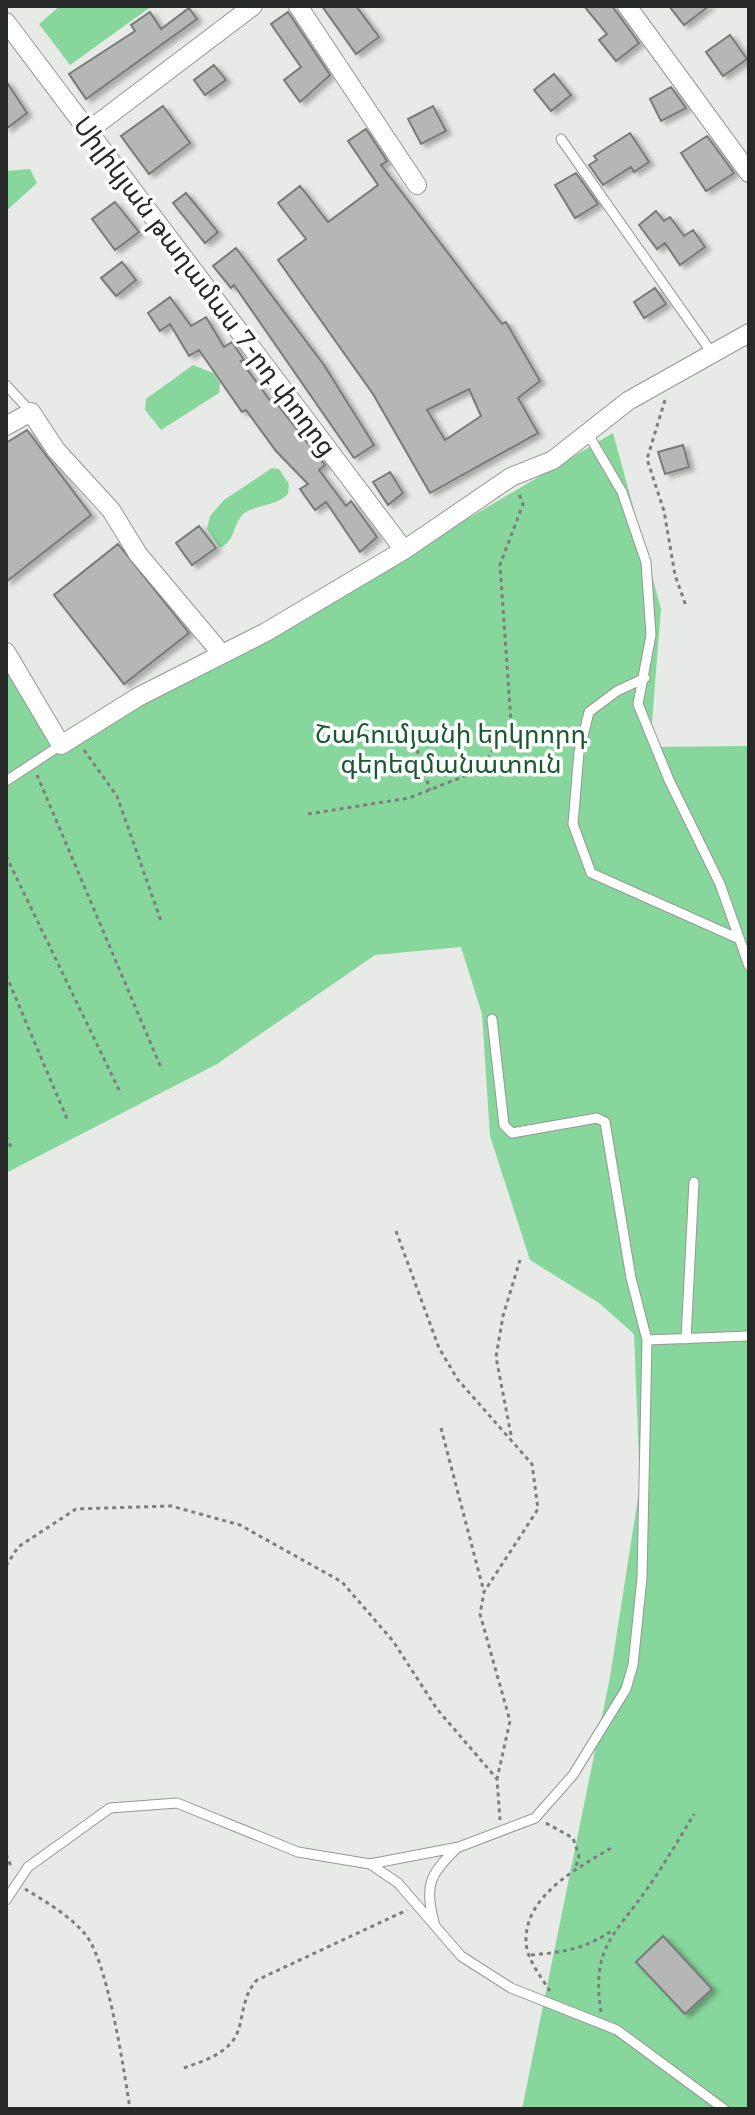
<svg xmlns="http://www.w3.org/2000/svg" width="755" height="2115" viewBox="0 0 755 2115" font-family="'IBM Plex Sans','Noto Sans Armenian',sans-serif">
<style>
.green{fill:#87d69c}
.building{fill:#b4b7b5;stroke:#787b79;stroke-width:2;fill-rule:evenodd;filter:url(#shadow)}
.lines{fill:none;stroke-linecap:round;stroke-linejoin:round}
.service-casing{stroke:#959795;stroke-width:11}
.minor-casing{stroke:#959795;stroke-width:20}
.path{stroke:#7d7f7e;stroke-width:3;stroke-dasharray:4 4;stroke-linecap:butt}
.service{stroke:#fff;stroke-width:9}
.minor{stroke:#fff;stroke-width:18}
.labels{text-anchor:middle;stroke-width:7;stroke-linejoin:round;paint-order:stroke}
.street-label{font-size:26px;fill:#272828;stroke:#fff}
.park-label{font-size:26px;fill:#185930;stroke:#fff}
</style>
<defs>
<filter id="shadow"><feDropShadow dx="5" dy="3" stdDeviation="2" flood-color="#0004"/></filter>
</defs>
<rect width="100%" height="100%" fill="#e7eae7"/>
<!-- green -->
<path class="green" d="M60 6H152L70 65 39 24Z
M30 169 37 183 6 211V171Z
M193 365 213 373 220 383 219 393 161 430 145 410 146 399Z
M613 433 661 609 650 747 749 746V2109H522L610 1677 640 1485 634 1334 599 1303 530 1260 490 1136 482 1014 461 947 375 955 217 1064 6 1173V660L54 743 228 641 462 522Z
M272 468 279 469 289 484 288 494C276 506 260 504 246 512 232 521 237 540 220 548L207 529 210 516 224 500Z"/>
<!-- building -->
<path class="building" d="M322 6H356L379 37 356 54Z
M584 6H612L639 43 616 61 599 40 607 34Z
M669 6H709L684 25Z
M189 8 197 19 86 99 69 74 135 31 131 25 150 12 161 29Z
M288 12 330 75 300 102 284 80 301 67 271 24Z
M730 35 747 59 723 76 706 52Z
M214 65 226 80 205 95 194 80Z
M554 74 571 95 551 111 534 90Z
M6 81 27 113 6 129Z
M671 87 686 108 661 121 650 99Z
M163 106 190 143 149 174 121 136Z
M433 106 446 131 421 144 408 119Z
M366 129 387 161 381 165 502 324 506 322 540 381 518 398 538 433 430 493 373 394 278 260 306 239 278 203 300 186 328 222 378 185 348 141ZM469 389 481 416 445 440 427 410Z
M630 133 649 162 634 172 631 167 603 185 589 165 597 160 594 156Z
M707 136 734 173 706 191 681 153Z
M576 173 598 204 575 218 555 185Z
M186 193 218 232 205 243 173 203Z
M115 202 139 232 115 250 92 219Z
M656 211 664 221 670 217 684 236 693 230 705 247 680 265 665 243 657 249 639 225Z
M236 248 324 365 374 445 354 458 234 285 231 288 213 266Z
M122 262 136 280 116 296 101 278Z
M655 288 666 304 644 318 634 302Z
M170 297 191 326 206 317 224 347 232 342 244 360 241 361 274 406 277 404 325 465 319 470 346 506 351 501 377 537 360 552 326 502 315 510 300 489 308 484 276 451 246 410 242 412 199 350 189 356 170 324 160 331 148 313Z
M27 430 91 515 6 582V443Z
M683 445 689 467 665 474 658 452Z
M390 472 403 493 388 505 373 482Z
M199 526 216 548 192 565 176 543Z
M118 544 189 633 124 684 54 595Z
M663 1936 712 1989 685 2014 636 1962Z"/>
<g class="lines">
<!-- service casing -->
<g class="service-casing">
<path id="service" d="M561 139 712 353
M6 385 31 412
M588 434 622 492 646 562 651 635 638 704 669 780 720 884 749 966
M645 678 617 691 589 712 579 752 573 824 591 873 737 938
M6 781 61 745
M686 1339 694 1182
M647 1340 749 1336
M370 1864 459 1847 535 1818 573 1775 626 1689 633 1665 642 1578 647 1340 631 1278 605 1122 597 1118 512 1133 504 1125 492 1019
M6 1900 28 1867 110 1808 177 1803 298 1852 370 1864 398 1883 461 1956 511 1988 617 2030 724 2109
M434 1922C424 1885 430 1874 457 1848"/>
</g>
<!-- minor casing -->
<g class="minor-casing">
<path id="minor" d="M298 6 417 185
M627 6 749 173
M6 22 404 550
M88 131 253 6
M6 426 31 412 56 450 111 510 138 554 221 653
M6 652 61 745 138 697 266 632 404 550 511 477 553 460 628 401 749 333"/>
</g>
<!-- path -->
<path class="path" d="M665 400 647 459 664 511 675 575 686 606
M84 750 117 796 161 921
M417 750 430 790
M37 775 162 1070
M308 814 409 798 480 770 511 722 500 565 523 504 518 491
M6 856 121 1094
M6 975 68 1121
M6 1136 12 1149
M396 1231 439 1348 458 1380 532 1464 538 1509 484 1592 480 1614 510 1721 497 1779
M441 1428 484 1592
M511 1435 496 1357 503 1316 520 1260
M6 1566 18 1547 76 1509 171 1506 240 1525 342 1582 393 1641 437 1709 497 1779 500 1820
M546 1823 573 1838 579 1856 575 1870
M6 1854 12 1869
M25 1889C45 1901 70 1916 85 1934 108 1961 124 2071 130 2109
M531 1955C564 1952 585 1949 613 1930
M550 1991C541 1977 526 1958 526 1941 525 1895 578 1868 611 1848
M601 2012C591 1948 614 1936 647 1889 664 1865 679 1839 694 1814
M184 2068C200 2062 218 2057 230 2044 246 2028 238 2000 257 1980L407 1910"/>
<!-- service -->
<use href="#service" class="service"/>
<!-- minor -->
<use href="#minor" class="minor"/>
</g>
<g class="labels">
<!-- street labels -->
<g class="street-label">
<text transform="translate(205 286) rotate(53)" y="9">Սիլիկյան թաղամաս 7-րդ փողոց</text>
</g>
<!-- park labels -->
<g class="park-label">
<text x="451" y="743">Շահումյանի երկրորդ<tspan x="451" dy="30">գերեզմանատուն</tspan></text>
</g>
</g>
<!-- border -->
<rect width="755" height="2115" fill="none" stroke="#272828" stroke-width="16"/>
</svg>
